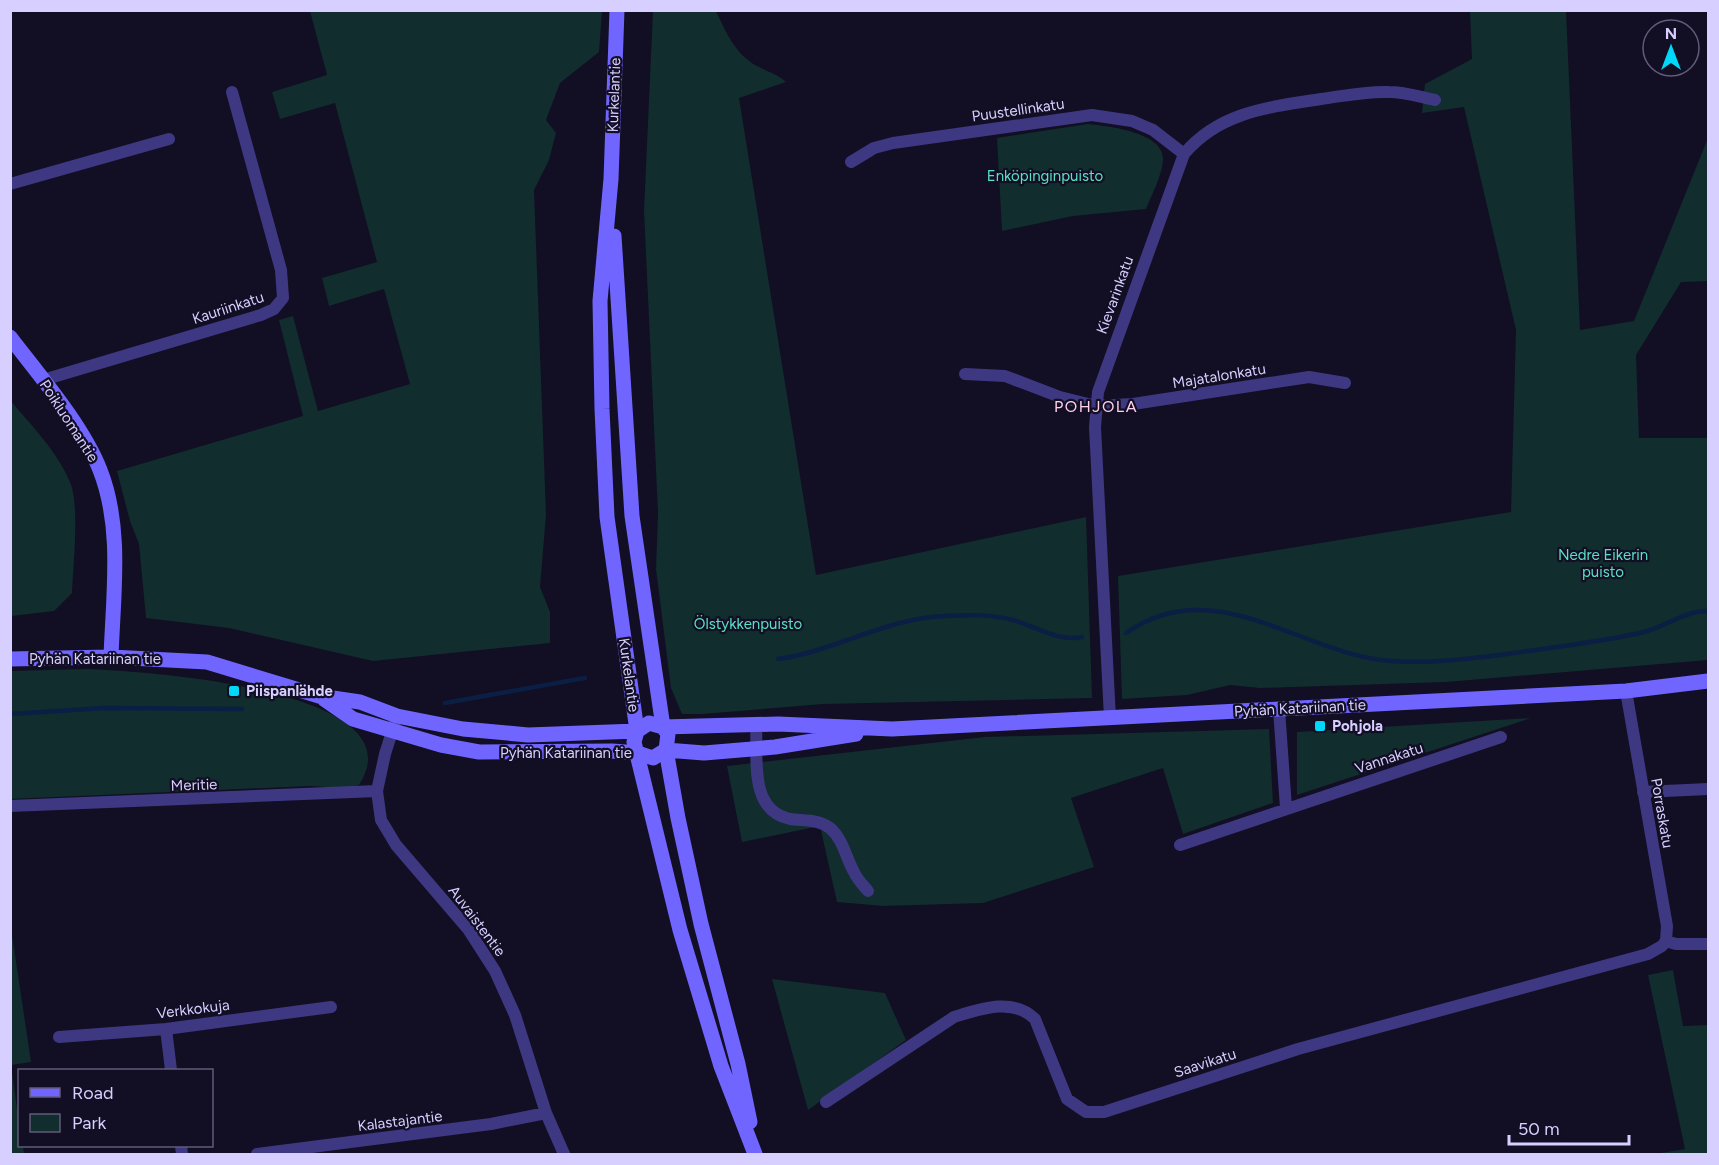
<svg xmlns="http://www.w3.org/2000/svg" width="1719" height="1165" viewBox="0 0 1719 1165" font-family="Figtree,sans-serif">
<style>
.green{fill:#112d2d}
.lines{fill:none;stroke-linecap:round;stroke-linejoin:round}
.stream{stroke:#0b1e44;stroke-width:4.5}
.street{stroke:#3e3882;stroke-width:12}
.secondary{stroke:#7066ff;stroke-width:15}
.poi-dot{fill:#00d8fa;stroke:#120e23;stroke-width:2}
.labels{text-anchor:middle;stroke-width:4.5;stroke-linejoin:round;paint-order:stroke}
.street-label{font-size:15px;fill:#d7cfff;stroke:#120e23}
.park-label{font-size:15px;fill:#5ae0c4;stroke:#120e23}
.poi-label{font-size:15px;font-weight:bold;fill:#d7cfff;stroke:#120e23;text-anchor:start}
.neighbourhood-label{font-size:16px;letter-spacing:1.5px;fill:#ffd1ed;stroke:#120e23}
</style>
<rect width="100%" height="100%" fill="#120e23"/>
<!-- green -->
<path class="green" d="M310 11H602L599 52 560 83 546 120 556 133 549 160 534 190 546 515 540 587 550 612V643L373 661 229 628 146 618 139 544 130 521 117 471 303 416 279 320 293 316 318 411 410 384 384 289 329 306 322 278 377 262 335 103 280 119 272 92 327 75Z
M653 11H716C726 32 735 54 757 66 768 72 777 74 786 82L739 98 816 575 1086 517 1092 698 823 704 702 714H682L671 688 656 569 658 513 644 211Z
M1470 11H1566L1580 330 1634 321 1708 138V281L1681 282 1636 355 1639 438H1708V660L1446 682 1260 688 1230 685 1187 695 1122 699 1118 576 1511 512 1516 330 1464 107 1422 113 1425 84 1472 59Z
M1088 124C1107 126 1165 132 1163 160 1162 176 1152 194 1146 209L1073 216 1002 231 997 138Z
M10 400C31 425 57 451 70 482 80 505 73 566 72 593L54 611 11 616Z
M87 669C138 671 422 688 359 785L342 788 310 786 11 799 10 671Z
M1531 718 1297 795V732Z
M1269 729 1273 803 1183 834 1163 768 1071 798 1094 867 983 903 883 906 837 902 820 826 742 842 727 766 985 737Z
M11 928 31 1062 11 1065 19 1123 20 1146H23L24 1154H11Z
M1673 970 1683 1026 1708 1025V1154H1655L1685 1149 1648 975Z
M772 979 885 993 906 1040 808 1110Z"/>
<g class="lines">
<!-- stream -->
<path class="stream" d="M1126 633C1215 570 1302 655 1391 661 1432 664 1474 658 1514 653 1556 647 1599 642 1640 633 1665 628 1682 611 1708 611
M778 659C836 651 886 618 945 616 967 615 991 614 1013 620 1036 626 1057 642 1082 637
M445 703 585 678
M10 714 104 708 242 709"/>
<!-- street -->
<path class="street" d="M851 162 874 148 893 143 1092 115 1132 121 1153 130 1184 154
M10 184 169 139
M965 374 1005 376 1060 397 1096 406 1133 404 1309 377 1345 383
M43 380 261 315 274 309 283 298 281 270 232 92
M1626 691 1667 926 1666 941
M1279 709 1286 808
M397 716 385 754 377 791 381 820 396 845 468 929 495 971 515 1015 546 1113 564 1154
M1110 718 1095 427 1098 392 1184 154C1219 112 1269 107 1321 99 1343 96 1366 91 1389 92 1405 92 1420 97 1435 100
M756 724C758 757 748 810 790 819 803 821 819 819 830 828 843 839 846 858 854 872 857 879 863 885 868 891
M1643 792 1708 789
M10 806 377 791
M1180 845 1501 737
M1666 941 1676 944H1708
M166 1029 171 1070
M59 1037 166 1029 331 1007
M826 1102 954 1017C980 1009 1013 997 1035 1019L1067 1099 1086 1112H1104L1298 1049 1648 954 1662 946 1666 941
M181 1146 182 1154
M257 1154 491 1124 546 1113"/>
<!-- secondary -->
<path class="secondary" d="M617 10 611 179 600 301 602 409 607 517 637 731 634 742 680 930 721 1066 755 1154
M614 236 632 516 663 727 668 734 666 750 678 818 701 924 738 1064 750 1122
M10 337C39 375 83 426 100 470 123 528 113 596 111 657
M10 659 111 657 207 662 319 696 360 702 397 716 463 729 528 735 637 731 649 723 663 727 778 724 892 729 1626 691 1708 681
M324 699 353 719 441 745 479 752 612 751 638 753 653 758 666 750 704 753 775 747 856 734"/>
</g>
<!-- markers -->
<g class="poi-dot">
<rect x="228" y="685" width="12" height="12" rx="3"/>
<rect x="1314" y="720" width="12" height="12" rx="3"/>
</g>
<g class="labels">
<!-- street labels -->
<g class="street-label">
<text transform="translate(614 95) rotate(-88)" y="5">Kurkelantie</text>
<text transform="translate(1018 110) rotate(-8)" y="5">Puustellinkatu</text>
<text transform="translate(1115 295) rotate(-70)" y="5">Kievarinkatu</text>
<text transform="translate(228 308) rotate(-18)" y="5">Kauriinkatu</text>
<text transform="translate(1219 376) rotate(-9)" y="5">Majatalonkatu</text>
<text transform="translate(69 421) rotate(57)" y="5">Poikluomantie</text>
<text x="95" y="664">Pyhän Katariinan tie</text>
<text transform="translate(629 675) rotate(82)" y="5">Kurkelantie</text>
<text transform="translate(1300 708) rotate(-3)" y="5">Pyhän Katariinan tie</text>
<text x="566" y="758">Pyhän Katariinan tie</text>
<text transform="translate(1389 758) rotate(-18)" y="5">Vannakatu</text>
<text transform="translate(194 785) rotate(-2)" y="5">Meritie</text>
<text transform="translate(1662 813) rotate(80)" y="5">Porraskatu</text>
<text transform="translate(477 921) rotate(53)" y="5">Auvaistentie</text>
<text transform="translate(193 1009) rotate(-7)" y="5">Verkkokuja</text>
<text transform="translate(1205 1063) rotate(-18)" y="5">Saavikatu</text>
<text transform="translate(400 1121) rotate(-7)" y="5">Kalastajantie</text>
</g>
<!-- park labels -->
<g class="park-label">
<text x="1045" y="181">Enköpinginpuisto</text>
<text x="1603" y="560">Nedre Eikerin<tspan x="1603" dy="17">puisto</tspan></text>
<text x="748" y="629">Ölstykkenpuisto</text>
</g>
<!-- poi labels -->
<g class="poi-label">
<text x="246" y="696">Piispanlähde</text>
<text x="1332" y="731">Pohjola</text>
</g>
<!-- neighbourhood labels -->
<g class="neighbourhood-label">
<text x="1096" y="412">POHJOLA</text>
</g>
</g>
<!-- border -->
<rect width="1719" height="1165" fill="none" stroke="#d7cfff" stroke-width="24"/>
<!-- legend -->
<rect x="18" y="1069" width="195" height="78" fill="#120e23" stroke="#615b7b" stroke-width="1.5"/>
<rect x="30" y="1088" width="30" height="9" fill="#7066ff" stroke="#615b7b" stroke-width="1.5"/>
<text x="72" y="1099" font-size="18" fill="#d7cfff">Road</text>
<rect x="30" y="1114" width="30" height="18" fill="#112d2d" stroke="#615b7b" stroke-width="1.5"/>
<text x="72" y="1129" font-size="18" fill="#d7cfff">Park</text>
<!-- north arrow -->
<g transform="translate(1671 48)"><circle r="28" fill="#120e23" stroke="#615b7b" stroke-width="1.5"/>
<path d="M0-4.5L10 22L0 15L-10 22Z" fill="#00d8fa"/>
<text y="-9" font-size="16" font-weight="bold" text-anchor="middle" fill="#d7cfff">N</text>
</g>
<!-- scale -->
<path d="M1509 1135v9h120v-9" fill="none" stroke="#d7cfff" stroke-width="3"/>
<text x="1518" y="1135" font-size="18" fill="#d7cfff" stroke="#120e23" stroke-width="4.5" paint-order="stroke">50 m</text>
</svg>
